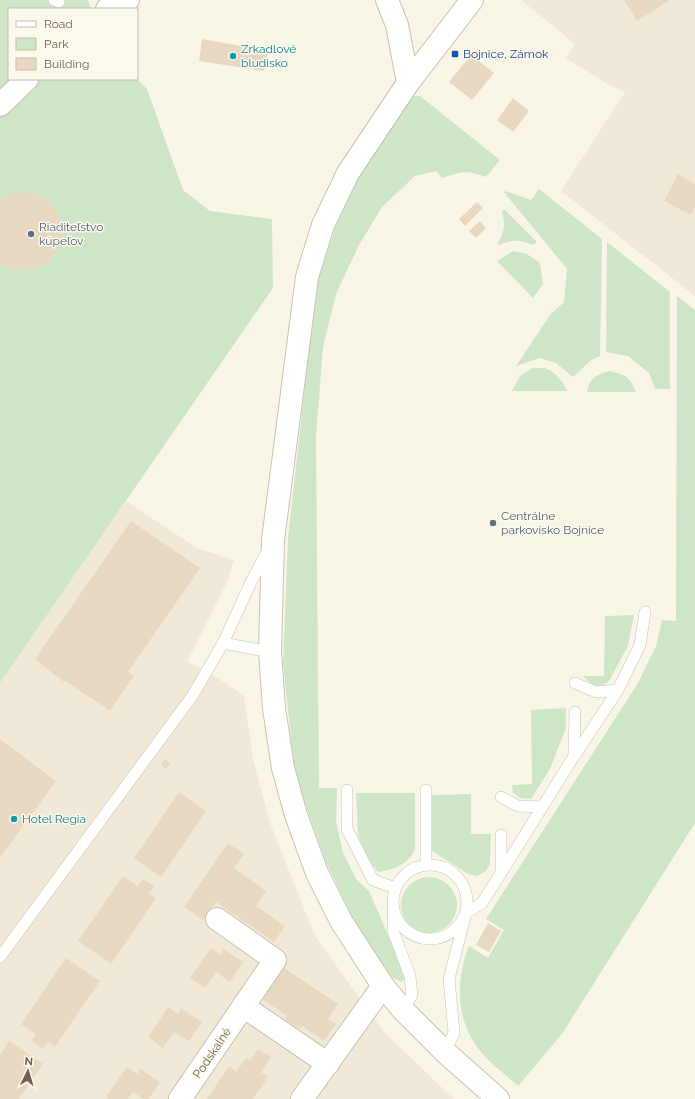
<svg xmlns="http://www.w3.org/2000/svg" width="695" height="1099" viewBox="0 0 695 1099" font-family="Raleway,sans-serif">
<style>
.residential{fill:#f0e9d7}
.green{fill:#cfe5c8}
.building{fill:#e9d8c1}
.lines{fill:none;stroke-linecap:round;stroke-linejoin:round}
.lane-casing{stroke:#cac0af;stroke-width:12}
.street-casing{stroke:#cac0af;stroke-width:24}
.secondary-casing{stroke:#ccc0ad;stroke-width:24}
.lane{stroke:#fff;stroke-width:11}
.street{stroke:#fff;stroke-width:22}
.secondary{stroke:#fff;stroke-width:22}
.transit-dot{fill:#1a4fb4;stroke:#fdf9ed;stroke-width:1.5}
.culture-dot{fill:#0f9aa8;stroke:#fdf9ed;stroke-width:1.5}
.service-dot{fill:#5c6f8a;stroke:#fdf9ed;stroke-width:1.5}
.labels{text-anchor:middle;stroke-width:3;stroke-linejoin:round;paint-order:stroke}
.culture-label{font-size:12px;fill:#0d838f;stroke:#fdf9ed;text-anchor:start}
.transit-label{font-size:12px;fill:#164399;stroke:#fdf9ed;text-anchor:start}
.service-label{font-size:12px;fill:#4e5e75;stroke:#fdf9ed;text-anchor:start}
.street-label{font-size:12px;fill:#70614f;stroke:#fdf9ed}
</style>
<rect width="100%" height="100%" fill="#f9f6e8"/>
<!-- residential -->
<path class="residential" d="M521 0H695V296L561 191 625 92 607 84 566 58 575 44Z
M126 501 197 548 234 560 227 582 187 662 209 672 244 696 253 759 270 823 315 936 384 1032 454 1099H0V683Z"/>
<!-- green -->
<path class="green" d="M0 0H88L91 9H9V79H137L147 89 183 190 210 211 272 219 273 288 0 683Z
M412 96H420L500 160 486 177C467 169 460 172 442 178L436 171 415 176 382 207 359 245 336 294 323 347 316 437 319 788H337L336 821 343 853 356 879 369 891 405 974V979L401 982 393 978 360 933 326 862 295 775 283 663 288 538 316 286 336 226 358 179 381 139Z
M539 189 602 239 600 356 590 361 573 377 556 363 540 358 516 366 550 315 564 302 567 269 504 192 505 191 531 200Z
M504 209 537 242 533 245C519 240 513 239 499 245L497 244C505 232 505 224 502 211Z
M607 242 670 292V389H655L649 373 628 356 606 352Z
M513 251 527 254 540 263 543 284 533 298 497 261Z
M677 296 695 310V823L562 1034 518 1086C506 1075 490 1063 480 1051 456 1021 455 981 469 946L488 958 504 930 486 919 638 683 656 646 662 620 676 621Z
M533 368C536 368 540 368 543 368 553 369 564 382 567 391H512L520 376Z
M610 371C626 375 629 376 636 392H587C589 378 598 374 610 371Z
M634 615 628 646 609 681C599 690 591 685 583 676H604L605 616Z
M566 708V728L550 769 531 799 520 798 513 793 512 785 532 784 531 710Z
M356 793H415V850C407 865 394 870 378 872L368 859 358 836Z
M471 794V834H491L490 864 486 871 477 876 468 874 432 851 430 795Z
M401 905a28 28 0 1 1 56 0a28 28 0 1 1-56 0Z"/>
<!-- building -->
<path class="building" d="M624 0H670L637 21Z
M202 39 268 51 264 71 199 61Z
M471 55 494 73 472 100 449 82Z
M513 98 529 111 513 132 497 120Z
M678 174 695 184V207L691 215 664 201Z
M18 193H30L42 197 52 205 59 216 62 228 61 240 56 252 47 262 35 268 22 270 9 268 0 262V201L6 196Z
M477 202 483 208 465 226 459 219Z
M480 221 486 228 476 238 469 231Z
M131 521 200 568 128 672 134 676 110 711 65 681 64 682 56 676 35 659Z
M0 739 56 781 0 858Z
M165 759 170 763 166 769 161 765Z
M179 792 206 811 161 877 134 858Z
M228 843 244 854 234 868 266 891 256 906 285 926 274 942 216 902 203 920 184 907Z
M123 876 138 886 143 879 154 886 149 894 156 898 111 964 78 941Z
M488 923 501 931 489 952 476 945Z
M211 948 220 955 224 949 243 962 230 982 216 972 205 988 190 978Z
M66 958 100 981 55 1047 48 1042 43 1049 31 1041 36 1034 21 1024Z
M283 967 338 1004 328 1019 336 1024 324 1041 302 1026 300 1029 285 1019 287 1016 262 999Z
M168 1007 178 1014 181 1008 202 1022 189 1041 174 1032 163 1048 148 1037Z
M9 1041 43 1064 19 1099H0V1055Z
M258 1049 271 1057 261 1072 268 1077 253 1099H207L229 1066 236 1072 246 1058 250 1061Z
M127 1067 137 1074 140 1069 160 1082 149 1099H144L133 1092 128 1099H109L106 1097Z"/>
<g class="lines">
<!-- lane casing -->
<g class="lane-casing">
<path id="lane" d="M54 0 59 2
M223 643 270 652
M575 683 596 692 618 690
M575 755 618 690 640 645 645 612
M347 790V829L373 880 395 888
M426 790V865
M501 797 518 806 542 807
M393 902a37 37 0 1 1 74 0a37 37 0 1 1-74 0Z
M501 873 574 756 575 712
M393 912V931L410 976 412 995 403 1010
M0 957 193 695 223 643 252 580 268 550
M445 1052 454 1033 449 979 466 913 482 903 501 873V835"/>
</g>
<!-- street casing -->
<g class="street-casing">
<path id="street" d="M408 83 472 0
M243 1006 328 1064
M180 1099 275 960 217 919
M302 1099 383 986"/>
</g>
<!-- secondary casing -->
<g class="secondary-casing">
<path id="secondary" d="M387 0 397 25 408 83 348 173 323 225 307 277 273 540 270 652 274 708 283 768 296 815 317 873 341 921 383 986 403 1010 445 1052 498 1099
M107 9 128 0
M0 105 27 79"/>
</g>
<!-- lane -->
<use href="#lane" class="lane"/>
<!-- street -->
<use href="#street" class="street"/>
<!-- secondary -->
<use href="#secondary" class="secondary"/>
</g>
<!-- markers -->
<rect class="transit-dot" x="451" y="50" width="8" height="8" rx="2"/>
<g class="culture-dot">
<circle cx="233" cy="56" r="4"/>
<circle cx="14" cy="819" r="4"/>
</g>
<g class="service-dot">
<circle cx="31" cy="234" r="4"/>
<circle cx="493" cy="523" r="4"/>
</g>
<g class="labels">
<!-- culture labels -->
<g class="culture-label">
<text x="241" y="53">Zrkadlové<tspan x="241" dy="14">bludisko</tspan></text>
<text x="22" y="823">Hotel Regia</text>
</g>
<!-- transit labels -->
<g class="transit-label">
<text x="463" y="58">Bojnice, Zámok</text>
</g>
<!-- service labels -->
<g class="service-label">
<text x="39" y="231">Riaditeľstvo<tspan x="39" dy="14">kúpeľov</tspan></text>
<text x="501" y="520">Centrálne<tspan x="501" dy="14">parkovisko Bojnice</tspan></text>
</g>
<!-- street labels -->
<g class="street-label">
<text transform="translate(212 1053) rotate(-56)" y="4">Podskalné</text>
</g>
</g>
<!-- legend -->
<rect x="8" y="8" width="130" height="72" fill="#fdf9ed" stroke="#c5bcae"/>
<rect x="16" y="21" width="20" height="6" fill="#ffffff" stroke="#c5bcae"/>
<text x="44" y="28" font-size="12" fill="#70614f">Road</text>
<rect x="16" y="38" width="20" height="12" fill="#cfe5c8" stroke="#c5bcae"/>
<text x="44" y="48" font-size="12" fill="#70614f">Park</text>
<rect x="16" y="58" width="20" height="12" fill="#e9d8c1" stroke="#c5bcae"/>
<text x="44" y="68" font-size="12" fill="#70614f">Building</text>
<!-- north arrow -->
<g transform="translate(28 1071) rotate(5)" stroke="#fdf9ed" stroke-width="3" paint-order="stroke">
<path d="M0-3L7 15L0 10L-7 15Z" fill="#70614f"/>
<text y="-6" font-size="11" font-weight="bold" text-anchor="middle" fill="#70614f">N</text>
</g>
</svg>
